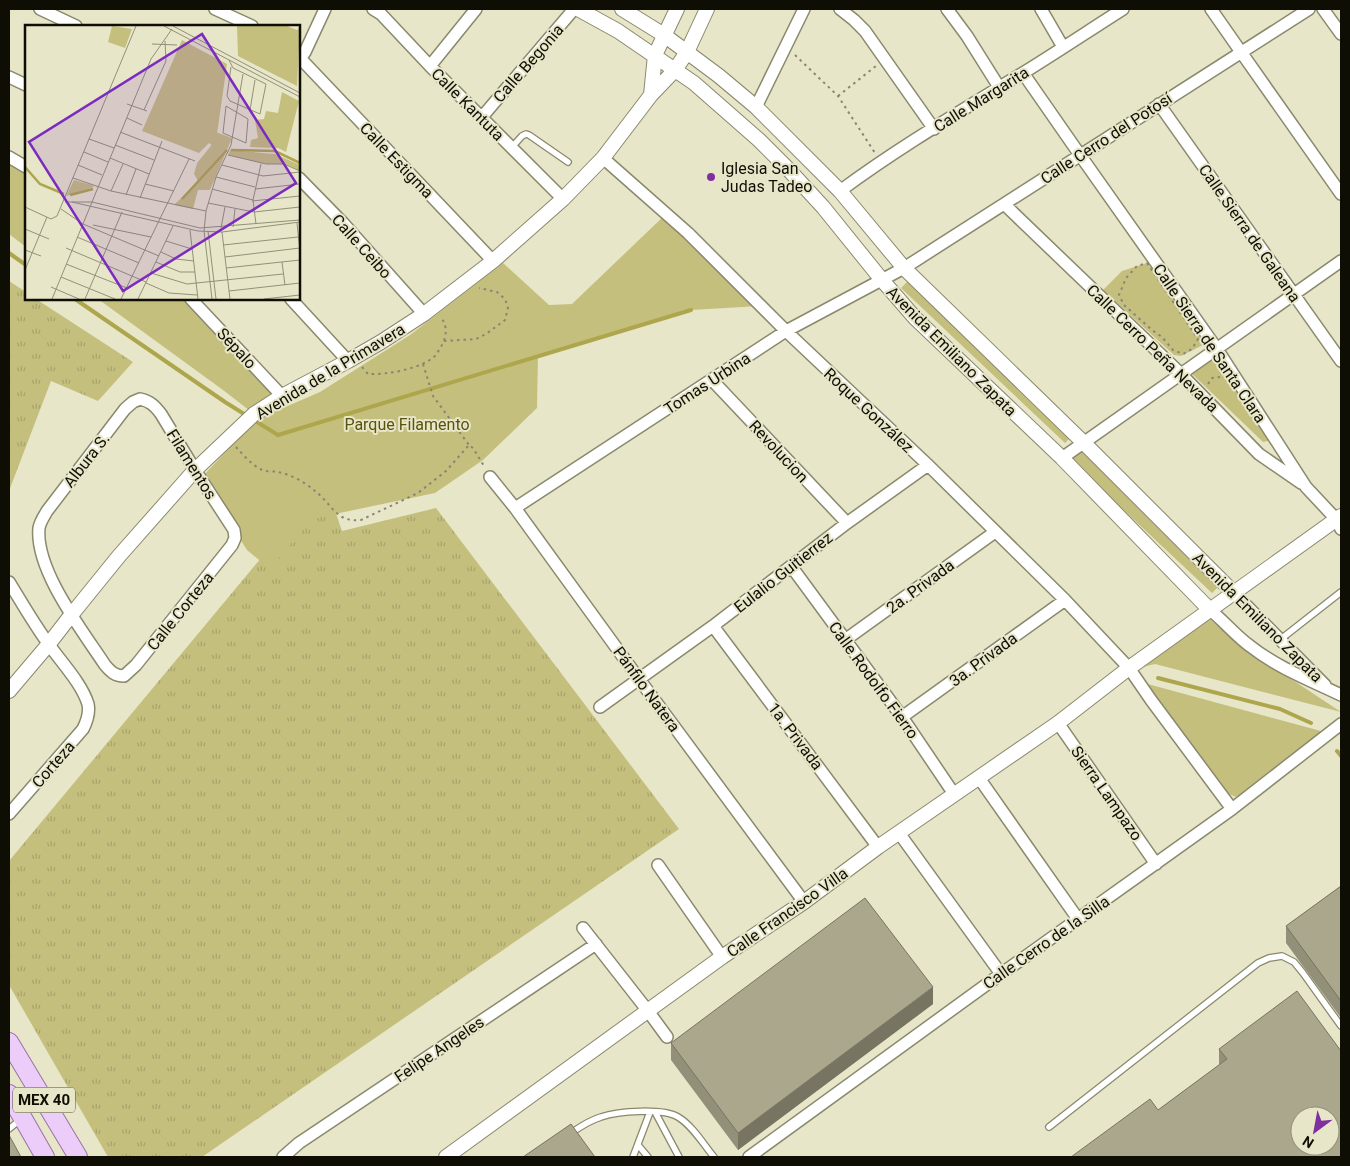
<svg xmlns="http://www.w3.org/2000/svg" width="1350" height="1166" viewBox="0 0 1350 1166" font-family="Roboto,sans-serif">
<style>
.grass{fill:url(#grass-tufts)}
.park{fill:#c5bf7e}
.lines{fill:none;stroke-linecap:round;stroke-linejoin:round}
.stream{stroke:#aea64d;stroke-width:4}
.service-casing{stroke:#8a886d;stroke-width:8}
.minor-casing{stroke:#8a886d;stroke-width:14}
.tertiary-casing{stroke:#8a886d;stroke-width:16}
.primary-casing{stroke:#9674a2;stroke-width:20}
.path{stroke:#888672;stroke-width:2;stroke-dasharray:2.5 4;stroke-linecap:butt}
.service{stroke:#fff;stroke-width:5.5}
.minor{stroke:#fff;stroke-width:11}
.tertiary{stroke:#fff;stroke-width:14}
.primary{stroke:#eccdfa;stroke-width:18}
.wall{fill:#929078}
.shaded-wall{fill:#777562}
.building{fill:#aaa78c;stroke:#777562;fill-rule:evenodd}
.poi-dot{fill:#802f9f;stroke:#e8e6c8;stroke-width:2}
.labels{text-anchor:middle;stroke-width:4;stroke-linejoin:round;paint-order:stroke}
.shield{fill:#e8e6c8;stroke:#504f40;stroke-width:1}
.shield-label{font-size:15px;font-weight:bold;fill:#0f0e05}
.street-label{font-size:16px;fill:#0f0e05;stroke:#e8e6c8}
.poi-label{font-size:16px;fill:#0f0e05;stroke:#e8e6c8;text-anchor:start}
.park-label{font-size:16px;fill:#59530e;stroke:#e8e6c8}
.inset-river{fill:none;stroke:#aea64d;stroke-width:2.5}
.inset-road{fill:none;stroke:#91907a;stroke-width:1}
.view{fill:#7b2cbf;fill-opacity:0.15;stroke:#7b2cbf;stroke-width:2.5}
.inset-edge{fill:none;stroke:#0f0e05;stroke-width:2.5}
</style>
<defs>
<pattern id="grass-tufts" width="24" height="20" patternUnits="userSpaceOnUse" patternTransform="scale(1.25)"><rect width="24" height="20" fill="#c5bf7e"/><path d="M3 7l-1-3M5 7V3M7 7l1-3M15 17l-1-3M17 17v-4M19 17l1-3" fill="none" stroke="#a8a36b"/></pattern>
</defs>
<rect width="100%" height="100%" fill="#e8e6c8"/>
<!-- grass -->
<path class="grass" d="M9 281 26 292V299H36L133 362 98 401 51 381 9 491Z
M325 481 342 531 436 508 679 829 202 1157H108L9 985V861Z"/>
<!-- park -->
<path class="park" d="M9 157 26 167V247L9 234Z
M666 214 760 306 691 310 538 356 537 408 483 460 435 493 311 519 270 569 247 550 201 478 252 424 269 414 320 392 410 335 503 263 549 305 572 304Z
M1147 263 1205 333 1207 336 1203 345 1181 356 1174 355 1103 290 1122 271Z
M916 273 1076 432 1065 443 901 288Z
M98 299H190L282 396 254 414 223 390Z
M1217 353 1274 436 1268 441 1263 442 1188 370Z
M1087 443 1226 579 1212 593 1068 458Z
M1205 616 1261 659 1341 712 1155 664 1135 669Z
M1144 683 1332 734 1236 797 1229 794 1149 702Z"/>
<g class="lines">
<!-- stream -->
<path class="stream" d="M9 253 26 265
M75 299 225 402 278 435 691 310
M1158 678 1280 709 1311 723
M1337 751 1341 756"/>
<!-- service casing -->
<g class="service-casing">
<path id="service" d="M512 147 522 136 526 134 529 135 568 162
M1281 639 1341 592
M655 1112 679 1157
M1049 1127 1258 963 1269 958 1282 956 1294 962 1303 973 1341 1026
M9 1129 21 1119
M571 1133C580 1127 590 1120 601 1117 618 1111 663 1108 678 1117 692 1125 704 1145 714 1157
M638 1145 648 1157
M633 1157 650 1112"/>
</g>
<!-- minor casing -->
<g class="minor-casing">
<path id="minor" d="M40 9 76 26
M215 9 252 26
M373 9 381 14 430 66 563 199
M840 9 854 20 865 31 934 129
M947 9 967 36 999 87
M1041 9 1063 47
M1211 9 1241 52 1341 194
M1323 9 1341 34
M300 58 493 261
M299 60 305 52 325 9
M430 66 476 9
M1023 73 1080 155 1217 349 1306 487 1336 519 1341 529
M9 77 26 85
M1159 104 1341 361
M756 107 804 9
M482 117 574 9
M9 157 26 167
M603 158 688 233 786 331 928 465 1065 600 1129 668 1151 700 1232 809
M299 178 343 223 424 314
M840 191C898 148 961 111 1023 73 1057 52 1090 30 1123 9
M1004 204 1181 374 1259 454 1301 483
M191 299 282 396
M291 299 348 361
M712 380 847 523
M140 399C150 401 155 406 161 414L195 470 234 530 235 538 232 545 136 665 124 676C115 676 111 672 105 665 82 630 35 570 39 528 40 522 44 516 47 511L125 409 133 402Z
M1062 458 1341 261
M490 477 515 508 639 679 804 902
M515 508 786 331 904 268 1309 9
M791 566 902 717 954 794
M9 582C22 603 35 626 50 646 62 663 82 684 88 704 90 713 87 721 83 729L9 814
M1234 593 1325 685
M1210 610C1224 621 1236 636 1250 646 1278 668 1310 680 1341 695
M713 626 878 847
M845 640 995 532
M600 707 713 626 847 523 928 465
M902 717 1065 600
M1058 723 1156 864
M979 778 1078 919
M899 833 1001 974
M658 865 722 957
M583 928 648 1011 667 1037
M283 1157 299 1143 596 944
M749 1157 1001 974 1232 809 1341 724"/>
</g>
<!-- tertiary casing -->
<g class="tertiary-casing">
<path id="tertiary" d="M578 9 618 31 694 83 759 140 789 170 823 207 882 280 915 318 1062 458 1210 610
M622 9 664 35 719 76 756 107 840 191 904 268 1084 443 1234 593
M651 95 655 55 677 9
M9 691 48 645 72 614 119 556 195 470 254 414 282 396 348 361 381 342 424 314 493 261 563 199 603 158 651 95 675 70 687 52 707 9
M446 1157 722 957 804 902 878 847 1058 723 1129 668 1341 516"/>
</g>
<!-- primary casing -->
<g class="primary-casing">
<path id="primary" d="M9 1042 78 1157
M9 1094 45 1157"/>
</g>
<!-- path -->
<path class="path" d="M795 55 838 96 875 153
M838 96 876 66
M1147 263 1198 339 1192 349 1183 354 1173 350 1162 337 1152 330 1124 305 1119 295 1126 278 1137 266Z
M444 341 476 339 486 334 505 320 508 308 505 299 497 292 479 288
M423 364 433 396 469 445
M362 367 368 374C386 375 421 369 435 356 438 352 441 347 443 343 447 333 447 326 441 317
M1208 384 1212 378 1220 377
M236 447C243 455 253 466 262 470 267 472 273 471 278 472 290 474 306 483 315 491 332 504 336 523 361 520L418 493 446 471 469 445 473 448 484 466"/>
<!-- service -->
<use href="#service" class="service"/>
<!-- minor -->
<use href="#minor" class="minor"/>
<!-- tertiary -->
<use href="#tertiary" class="tertiary"/>
<!-- primary -->
<use href="#primary" class="primary"/>
</g>
<!-- wall -->
<path class="wall" d="M1341 886V1018L1286 943V926Z
M933 1004 738 1150 671 1060V1043Z
M1219 1049 1341 1051 1158 1110 1219 1065Z"/>
<!-- shaded-wall -->
<path class="shaded-wall" d="M933 987V1004L738 1150V1133Z"/>
<!-- building -->
<path class="building" d="M1341 886V1001L1286 926Z
M865 898 933 987 738 1133 671 1043Z
M1297 991 1341 1051V1157H1071L1150 1099 1158 1110 1227 1059 1219 1049ZM1300 1116H1330V1146H1300Z
M571 1124 595 1157H523Z
M9 1135 21 1157H9Z"/>
<!-- markers -->
<circle class="poi-dot" cx="711" cy="177" r="5"/>
<g class="labels">
<!-- shield labels -->
<rect class="shield" x="13" y="1087.5" width="62" height="25" rx="4"/>
<g class="shield-label">
<text x="44" y="1105">MEX 40</text>
</g>
<!-- street labels -->
<g class="street-label">
<text transform="translate(528 63) rotate(-49)" y="6">Calle Begonia</text>
<text transform="translate(981 99) rotate(-32)" y="6">Calle Margarita</text>
<text transform="translate(468 104) rotate(45)" y="6">Calle Kantuta</text>
<text transform="translate(1106 138) rotate(-33)" y="6">Calle Cerro del Potosí</text>
<text transform="translate(397 160) rotate(46)" y="6">Calle Estigma</text>
<text transform="translate(1250 233) rotate(55)" y="6">Calle Sierra de Galeana</text>
<text transform="translate(362 246) rotate(48)" y="6">Calle Ceibo</text>
<text transform="translate(1210 343) rotate(56)" y="6">Calle Sierra de Santa Clara</text>
<text transform="translate(237 348) rotate(47)" y="6">Sépalo</text>
<text transform="translate(1153 348) rotate(44)" y="6">Calle Cerro Peña Nevada</text>
<text transform="translate(952 351) rotate(45)" y="6">Avenida Emiliano Zapata</text>
<text transform="translate(330 371) rotate(-31)" y="6">Avenida de la Primavera</text>
<text transform="translate(707 383) rotate(-33)" y="6">Tomas Urbina</text>
<text transform="translate(869 410) rotate(43)" y="6">Roque González</text>
<text transform="translate(779 451) rotate(47)" y="6">Revolucion</text>
<text transform="translate(86 460) rotate(-52)" y="6">Albura S.</text>
<text transform="translate(192 464) rotate(58)" y="6">Filamentos</text>
<text transform="translate(783 572) rotate(-38)" y="6">Eulalio Guitierrez</text>
<text transform="translate(920 586) rotate(-36)" y="6">2a. Privada</text>
<text transform="translate(180 611) rotate(-51)" y="6">Calle Corteza</text>
<text transform="translate(1258 617) rotate(45)" y="6">Avenida Emiliano Zapata</text>
<text transform="translate(983 659) rotate(-36)" y="6">3a. Privada</text>
<text transform="translate(874 680) rotate(54)" y="6">Calle Rodolfo Fierro</text>
<text transform="translate(647 689) rotate(54)" y="6">Pánfilo Natera</text>
<text transform="translate(796 736) rotate(53)" y="6">1a. Privada</text>
<text transform="translate(53 764) rotate(-49)" y="6">Corteza</text>
<text transform="translate(1107 793) rotate(55)" y="6">Sierra Lampazo</text>
<text transform="translate(787 912) rotate(-35)" y="6">Calle Francisco Villa</text>
<text transform="translate(1046 942) rotate(-35)" y="6">Calle Cerro de la Silla</text>
<text transform="translate(439 1049) rotate(-34)" y="6">Felipe Angeles</text>
</g>
<!-- poi labels -->
<g class="poi-label">
<text x="721" y="174">Iglesia San<tspan x="721" dy="18">Judas Tadeo</tspan></text>
</g>
<!-- park labels -->
<g class="park-label">
<text x="407" y="430">Parque Filamento</text>
</g>
</g>
<!-- overview -->
<g transform="translate(25 25)">
<rect width="275" height="275" fill="#e8e6c8"/>
<path d="M212 1H262L272 5 275 1 272 61 213 31ZM157 15 202 39 190 123 184 118 174 128 117 106ZM257 67 274 76 261 127 253 123 225 122 226 115 233 113 230 95 239 94 241 86 253 88Z" fill="#c5bf7e"/>
<path d="M87 1 107 4 100 23 83 17ZM191 107 207 113 185 165H173L168 184 149 180 173 156 169 149 172 138 189 117ZM205 125 250 129 275 140V146L261 139H241L203 130ZM49 155 67 160 69 162 41 171Z" fill="#c5bf7e"/>
<path class="inset-river" d="M206 125 250 126 275 138M0 142 15 159 39 169M45 170 68 164M157 174 202 125"/>
<path class="inset-road" d="M139 1 275 72M148 1 275 68M127 19 152 20M204 35 208 43 241 59M206 42 202 71 205 76 235 89 241 59M102 79 122 86M201 81 223 94 221 118 198 108ZM119 85 141 36 140 16M225 85 230 55M102 93 117 100M95 107 170 136M64 114 89 123M90 120 129 135M59 127 83 137M203 130 241 139H259L275 146M85 133 124 149M53 140 77 150M197 140 238 151 275 147M191 152 230 162M48 153 86 166 181 186M120 159 149 166M187 164 228 175M230 164 275 159M86 166 98 139M101 170 111 144M115 173 137 116M227 176 275 171M40 177H67L175 203 275 195M47 177 173 206 197 207 275 197M183 178 229 187 275 182M0 182 26 194 32 191 111 1M36 184 58 199 134 231M272 198 275 226M231 199 228 175 236 139M68 200 126 212M208 202 210 184M196 203 200 182M0 204 24 214M165 205 173 274M183 206 191 274M197 207 205 274M52 212 114 238M141 216 167 224M198 220 273 212M41 223 121 257M0 225 16 231M136 227 151 234 169 236M200 232 275 223M131 237 155 247H170M257 237 260 260M41 239 102 263M201 243 275 235M0 245 22 192M126 248 162 259 258 249M36 252 90 274M121 258 144 268 172 270M26 262 54 274M204 266 275 258M27 274 126 34 147 4M60 274 97 187M96 274 164 134M113 274 148 201M187 274 179 206 181 186 191 152 206 120 218 49M239 274 275 270"/>
<path class="view" d="M177 9 271 158 98 266 4 117Z"/>
<rect width="275" height="275" class="inset-edge"/>
</g>
<!-- border -->
<rect width="1350" height="1166" fill="none" stroke="#0f0e05" stroke-width="20"/>
<!-- north arrow -->
<g transform="translate(1315 1131) rotate(212)"><circle r="24" fill="#e8e6c8" stroke="#91907a"/>
<path d="M0-4L9 19L0 12L-9 19Z" fill="#802f9f"/>
<text y="-8" font-size="14" font-weight="bold" text-anchor="middle" fill="#0f0e05">N</text>
</g>
</svg>
